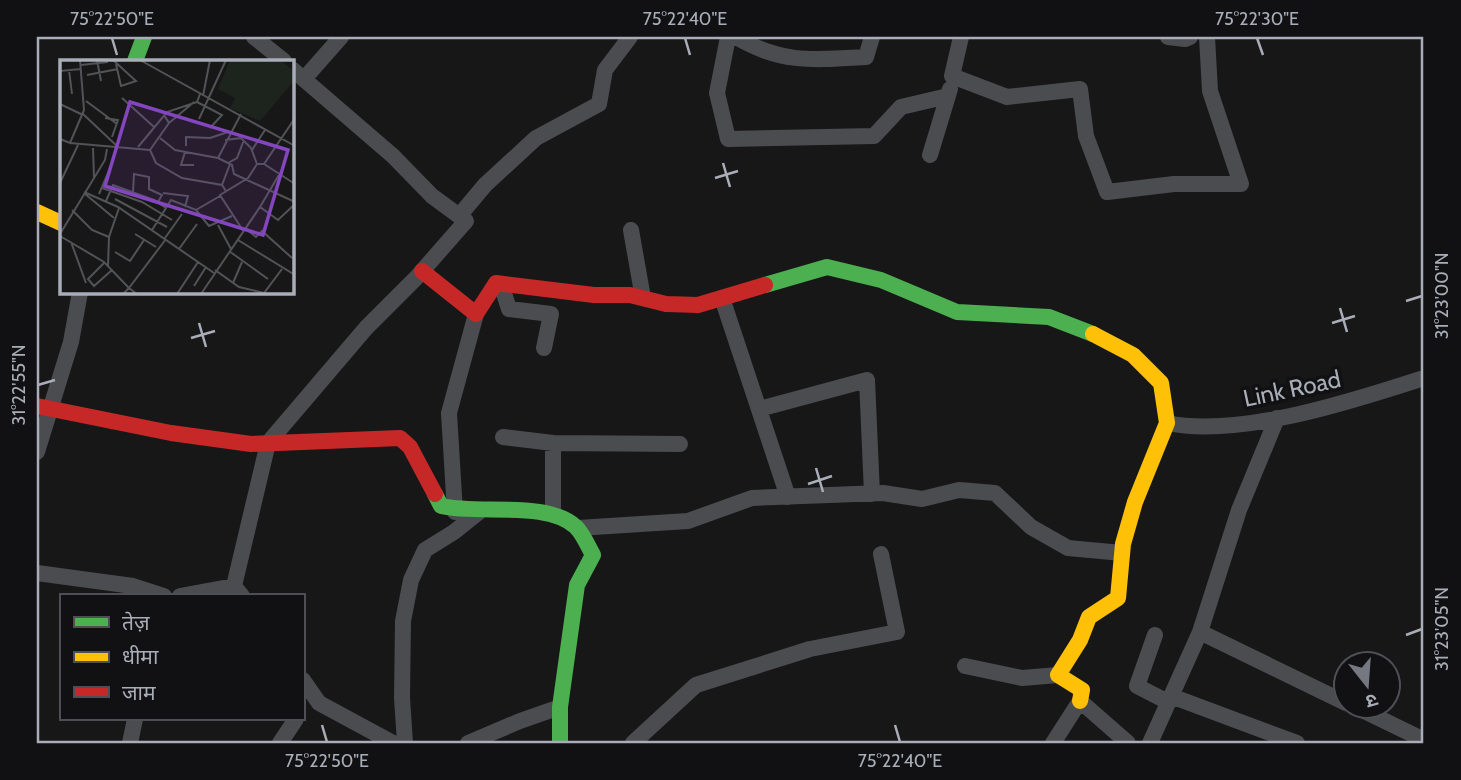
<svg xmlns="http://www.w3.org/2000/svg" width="1461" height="780" viewBox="0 0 1461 780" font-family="Cabin,'Noto Sans Devanagari',sans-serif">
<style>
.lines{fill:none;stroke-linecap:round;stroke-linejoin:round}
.street{stroke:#4b4c50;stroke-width:16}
.fast{stroke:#4caf50;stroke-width:16}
.slow{stroke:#ffc107;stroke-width:16}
.jam{stroke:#c62828;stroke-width:16}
.ticks{fill:none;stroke:#a8adb8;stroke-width:2.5}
.labels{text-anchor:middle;stroke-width:7;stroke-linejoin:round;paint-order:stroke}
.street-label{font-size:24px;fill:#a8adb8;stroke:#111113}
.inset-road{fill:none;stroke:#515357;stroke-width:2}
.view{fill:#8446be;fill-opacity:0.15;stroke:#8446be;stroke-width:3.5}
.inset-edge{fill:none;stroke:#a8adb8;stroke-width:3.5}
.neatline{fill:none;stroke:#a8adb8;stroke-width:2.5}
.ticks-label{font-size:18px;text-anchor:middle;fill:#a8adb8}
</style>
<rect width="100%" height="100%" fill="#171717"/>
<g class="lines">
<!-- street -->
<path class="street" d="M254 37 284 61
M728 37 717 93 728 139 874 136 901 107 948 96
M736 37C781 64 815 60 866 57L872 37
M961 37 952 76 1007 97 1080 89 1086 136 1107 192 1174 184H1241L1210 91 1207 37
M1168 37 1185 39 1190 37
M304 79 341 37
M930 155 950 89
M459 216 485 185 536 138 599 104 605 70 630 37
M631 230 643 298
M501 284 509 309 551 314 544 348
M722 298 788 497
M759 409 867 380 872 494
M1167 423C1240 438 1353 401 1424 378
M503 437 553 443 680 444
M37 452 71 342 80 292
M455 512 449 413 476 314
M553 515V443
M578 528 688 521 752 498 883 493 922 499 959 490 995 493 1031 527 1068 548 1122 553
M37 573 133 586 164 596
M234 586 268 443 366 328 416 278 466 221 432 196 393 156 292 69
M180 596 234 586 242 596
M1200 632 1346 703
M1155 635 1137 686 1168 702
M965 666 1022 678 1058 675
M303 680 319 703 393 743
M1171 696 1297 743
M1354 706 1424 740
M130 743 135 719
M280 743 296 719
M405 743 402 698 403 621 411 580 425 550 454 532 479 512
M468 743 520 721 560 707
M633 743 696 685 810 649 897 632 881 554
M1053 743 1080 701 1128 743
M1150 743 1200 632 1239 510 1277 418"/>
<!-- fast -->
<path class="fast" d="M135 61 144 37
M765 285 827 267 881 280 957 312 1049 317 1093 334
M435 494 441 506C480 515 547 500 576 527 583 534 588 546 593 555L577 585 560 707V743"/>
<!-- slow -->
<path class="slow" d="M37 212 61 223
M1080 701 1082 690 1058 675 1080 640 1089 617 1118 598 1123 544 1135 502 1167 423 1161 383 1133 355 1093 334"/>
<!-- jam -->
<path class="jam" d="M422 271 476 314 496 283 594 295H630L666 304 698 305 765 285
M37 406 171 433 251 444 400 438 410 447 435 494"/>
</g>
<!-- ticks -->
<path class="ticks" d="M112 38 117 55M685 38 690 55M1257 38 1263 55M723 163 730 187M715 178 738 171M1406 301 1422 296M1340 308 1347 332M199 323 206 347M1332 323 1355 316M191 338 215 331M38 385 55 380M816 468 823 492M808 484 832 476M1406 635 1422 629M322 725 327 742M895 725 900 742"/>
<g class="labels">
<!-- street labels -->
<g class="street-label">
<text transform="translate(1292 389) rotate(-12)" y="8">Link Road</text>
</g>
</g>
<!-- overview -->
<g transform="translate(60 60)">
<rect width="234" height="234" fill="#171717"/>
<path d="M170 0H220L234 11V21L200 61 170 48 175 38 158 29Z" fill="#1d241e"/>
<path class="inset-road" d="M37 0 41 21M53 0 76 21 61 26 56 4M80 0 235 86M21 5 48 2M9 10 12 34M0 11 21 9M27 15 58 9M143 36 150 0M62 38 94 67M26 41 57 64M137 42 162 55 150 68M0 44 23 55M23 54 58 87M181 54 158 98 172 105 174 114 235 142M104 55 109 63 134 42M45 58 58 60 52 77M139 59 166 0M100 78 115 90 158 98M0 79 10 83 24 50 20 0M165 80 181 78 191 88 197 104H204L235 58M10 83 90 90M126 86V77L150 78 168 72M78 87 107 52 137 42 140 34M33 88 34 117M90 90 96 103 122 118 162 125 166 131M90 90 109 63M192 90 205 70M125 92 121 105H134M168 103 177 98 184 80M204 104 235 124M0 123 18 85M162 125 170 104M42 128 82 142 112 160M24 132 58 147 154 213M73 132 74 114 89 117V129L102 135 98 142M24 133 54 158M103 133 128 136 125 147M39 134 51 106M55 139 107 167M46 141 53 125 94 140 106 148 92 170M200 147 220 113M106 148 111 140 136 150 160 136M12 150 32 170 49 177M136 150 149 166 172 156M158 165 171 189M186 169 196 177 202 171 232 198M184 172 160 135 188 118 197 104M0 174 45 100 47 89M75 174 96 187M0 176 44 202 69 228 63 234M105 178 122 154M178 180 235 215M11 182 26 223M119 189 137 164M169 191 208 219M55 192 70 201 84 180M45 202 28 219 34 226 52 210M48 206 49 177 59 148M155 210 179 227 204 233 222 209M173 223 182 202M134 226 146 207M77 234 69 228 106 179M117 234 138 202M141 234 200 147 218 160 235 144"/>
<path class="view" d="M70 42 228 90 203 175 45 126Z"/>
<rect width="234" height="234" class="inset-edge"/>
</g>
<!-- border -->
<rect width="1461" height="780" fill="none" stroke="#111113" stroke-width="77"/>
<!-- legend -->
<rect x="60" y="594" width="245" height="126" fill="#111113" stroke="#4d4f55" stroke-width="2"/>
<rect x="74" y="617" width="35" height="10" fill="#4caf50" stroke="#4d4f55" stroke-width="2"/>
<text x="122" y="630" font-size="21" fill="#a8adb8">तेज़</text>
<rect x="74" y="652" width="35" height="10" fill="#ffc107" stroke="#4d4f55" stroke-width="2"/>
<text x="122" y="664" font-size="21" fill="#a8adb8">धीमा</text>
<rect x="74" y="687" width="35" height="10" fill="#c62828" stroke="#4d4f55" stroke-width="2"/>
<text x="122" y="700" font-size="21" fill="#a8adb8">जाम</text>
<!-- north arrow -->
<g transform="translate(1367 685) rotate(163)"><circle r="33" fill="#111113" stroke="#4d4f55" stroke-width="2"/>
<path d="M0-5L12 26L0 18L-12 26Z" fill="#757880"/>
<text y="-10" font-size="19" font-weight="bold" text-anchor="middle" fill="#a8adb8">उ</text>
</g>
<rect x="38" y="38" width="1384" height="704" class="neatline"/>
<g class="ticks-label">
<text x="112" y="25">75°22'50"E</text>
<text x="685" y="25">75°22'40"E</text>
<text x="1257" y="25">75°22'30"E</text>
<text transform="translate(1442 296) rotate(-90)" y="6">31°23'00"N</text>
<text transform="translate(19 385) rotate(-90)" y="6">31°22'55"N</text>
<text transform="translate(1442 629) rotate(-90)" y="6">31°23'05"N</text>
<text x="327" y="767">75°22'50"E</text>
<text x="900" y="767">75°22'40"E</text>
</g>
</svg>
